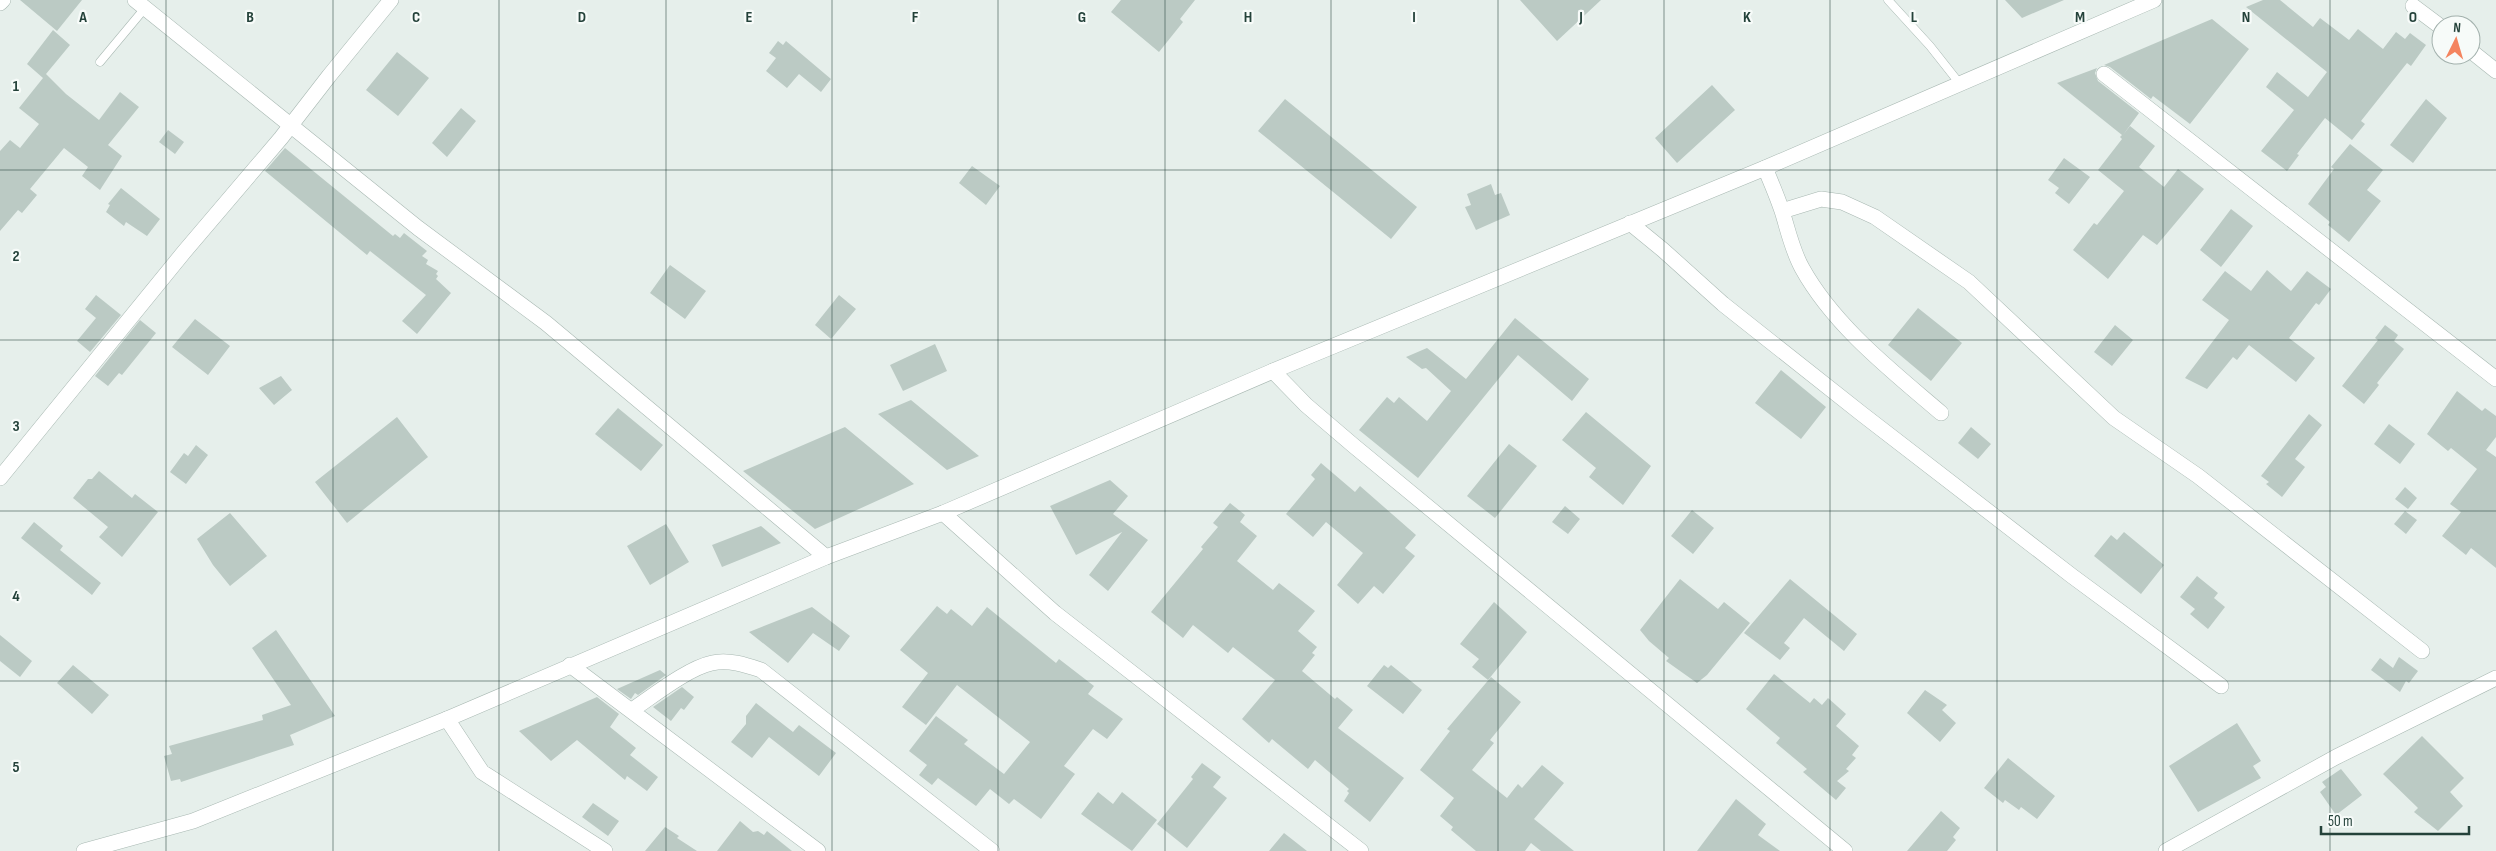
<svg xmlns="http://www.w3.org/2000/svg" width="2496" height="851" viewBox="0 0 2496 851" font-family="'Sofia Sans Condensed',sans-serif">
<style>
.building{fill:#bbcac4}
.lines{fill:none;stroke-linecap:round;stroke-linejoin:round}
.service-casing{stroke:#a8b8b2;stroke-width:9}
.minor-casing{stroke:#a8b8b2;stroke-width:16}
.tertiary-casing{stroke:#a8b8b2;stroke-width:16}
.service{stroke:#fff;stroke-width:8}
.minor{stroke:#fff;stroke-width:15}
.tertiary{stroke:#fff;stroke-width:15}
.grid{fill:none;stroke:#24423a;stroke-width:1;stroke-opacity:0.55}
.grid-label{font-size:16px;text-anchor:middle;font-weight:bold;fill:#24423a;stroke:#f7fbf9;stroke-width:4.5;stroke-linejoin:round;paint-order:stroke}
</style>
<rect width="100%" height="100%" fill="#e6efeb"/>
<!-- building -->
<path class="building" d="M20 0H82L57 31Z
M1121 0H1195L1180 19 1183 22 1159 52 1111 12Z
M1520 0H1601L1557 41Z
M2005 0H2064L2022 18Z
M2263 0H2280L2313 27 2320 18 2349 40 2358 29 2383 49 2396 32 2405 39 2410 33 2426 45 2411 66 2407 63 2361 121 2365 124 2352 140 2325 118 2297 154 2299 155 2287 171 2261 151 2294 110 2266 87 2277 72 2308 97 2327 72 2246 7Z
M2212 19 2249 49 2190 124 2153 96 2151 99 2110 67 2104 65Z
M53 30 70 45 46 74 66 94 99 120 120 92 139 107 108 145 122 156 100 190 82 176 88 167 64 148 30 189 37 195 22 213 18 210 0 231V151L10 140 20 148 39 124 19 108 43 78 27 64Z
M778 41 783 45 786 41 831 79 821 92 799 74 787 88 766 71 776 58 769 53Z
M397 52 429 78 398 116 366 90Z
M2097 68 2095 73 2098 81 2139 113 2123 135 2130 126 2155 146 2139 167 2164 187 2178 169 2204 189 2157 245 2143 235 2108 279 2073 250 2094 223 2097 225 2124 191 2098 170 2122 139 2120 137 2122 135 2057 83Z
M1712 85 1735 110 1677 163 1655 138Z
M1285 99 1417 207 1391 239 1258 131Z
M2426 99 2447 118 2413 163 2390 145Z
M461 108 476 121 447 157 432 143Z
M168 130 184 142 175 154 159 142Z
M2350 144 2383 170 2367 190 2381 201 2349 242 2328 225 2330 222 2308 204 2334 169 2331 167Z
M285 148 393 236 395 234 400 238 404 233 427 251 422 256 428 260 426 264 438 271 436 274 438 276 436 279 451 293 417 334 402 321 426 295 370 251 367 255 265 171Z
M2064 158 2090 177 2069 204 2055 193 2059 188 2048 180Z
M972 166 1000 186 986 205 959 183Z
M1491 184 1495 195 1501 193 1510 215 1476 230 1465 207 1471 205 1467 194Z
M121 188 160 219 147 236 126 222 124 226 106 212 110 205 108 204Z
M2231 209 2253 226 2221 267 2200 250Z
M670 265 706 291 685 319 650 293Z
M2267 270 2291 291 2307 271 2331 289 2319 305 2316 303 2289 338 2315 358 2296 382 2249 345 2237 360 2233 357 2207 389 2185 378 2229 320 2202 300 2225 271 2251 291Z
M96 295 121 315 90 352 77 341 96 318 85 309Z
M839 295 856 309 831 339 815 325Z
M1918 308 1962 343 1931 381 1888 345Z
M1515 318 1589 379 1572 401 1518 355 1418 478 1359 430 1387 397 1394 403 1399 397 1427 421 1451 391 1426 368 1422 369 1406 357 1427 348 1466 379Z
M195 319 230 346 208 375 172 347Z
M140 320 156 333 122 375 119 373 108 386 95 376Z
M2115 325 2133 340 2112 366 2094 352Z
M2385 325 2398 335 2394 341 2404 349 2377 383 2379 385 2364 404 2342 386 2378 340 2375 338Z
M935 344 947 371 903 391 890 365Z
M1781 370 1826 407 1801 439 1755 403Z
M281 376 292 390 274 405 259 388Z
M2457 391 2482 411 2485 408 2496 416V437L2486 450 2496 457V568L2471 548 2466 555 2442 536 2461 512 2450 504 2477 469 2451 448 2448 451 2427 434Z
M911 400 979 456 947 470 878 414Z
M618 408 663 445 641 471 595 434Z
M1586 412 1651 466 1623 505 1589 477 1596 468 1562 440Z
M2309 414 2322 425 2295 459 2305 467 2282 497 2266 484 2269 482 2261 476Z
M397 417 428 457 347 523 315 482Z
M2389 424 2415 444 2400 464 2374 444Z
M845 427 914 484 815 529 743 471Z
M1971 427 1991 444 1978 459 1958 443Z
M1509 444 1537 466 1495 518 1467 496Z
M196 445 208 455 186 484 170 472 184 453 188 456Z
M1321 463 1355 492 1360 486 1416 535 1405 548 1415 556 1383 594 1374 586 1358 604 1337 585 1363 553 1326 522 1313 537 1286 514 1315 479 1311 475Z
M99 471 132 498 135 494 158 512 122 557 99 537 108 527 73 498 88 479H92Z
M1110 480 1128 496 1113 514 1148 540 1108 591 1089 575 1122 532 1076 555 1050 506Z
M2405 487 2417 498 2408 509 2395 499Z
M1230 503 1245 515 1240 522 1257 536 1237 561 1273 590 1279 583 1315 611 1298 631 1317 647 1312 653 1315 655 1302 671 1335 699 1337 697 1353 710 1338 728 1404 778 1370 822 1344 801 1349 793 1347 791 1349 789 1315 760 1308 769 1272 739 1269 743 1242 719 1275 680 1233 647 1228 653 1193 625 1183 638 1151 612 1203 549 1201 547 1218 527 1213 523Z
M1565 506 1580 519 1568 534 1552 522Z
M1692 510 1714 528 1693 554 1671 536Z
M2405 511 2417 520 2406 534 2394 524Z
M230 513 267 556 230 586 213 565 197 539Z
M34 522 63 546 60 550 101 583 92 595 21 538Z
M666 524 689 562 650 585 627 546Z
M761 526 781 543 722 567 712 545Z
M2124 532 2164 565 2141 594 2094 556 2111 535 2117 540Z
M2197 576 2218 593 2214 598 2225 607 2208 629 2190 614 2195 609 2180 597Z
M1680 579 1718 609 1724 602 1750 623 1707 675 1697 683 1666 661 1669 658 1649 641 1640 630Z
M1790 579 1857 634 1844 651 1804 618 1784 643 1790 648 1780 660 1744 633Z
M1494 602 1527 632 1488 680 1472 667 1479 659 1460 644Z
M937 606 947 614 951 609 972 626 987 607 1056 663 1059 659 1094 686 1088 694 1123 719 1107 739 1093 729 1064 766 1075 774 1041 819 1014 799 1009 804 990 789 976 806 938 778 932 785 919 775 927 765 909 751 936 716 968 740 964 744 1004 774 1030 742 957 685 926 725 902 707 928 673 900 650Z
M812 607 850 636 839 651 813 633 788 663 749 632Z
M276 630 335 716 290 735 294 745 181 782 180 779 171 781 164 756 172 754 169 746 263 720 262 715 291 705 252 648Z
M0 635 32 661 20 677 0 661Z
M2399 657 2418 671 2409 683 2406 681 2400 692 2371 670 2380 658 2393 668Z
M73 665 109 695 92 714 57 683Z
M1384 665 1388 668 1391 665 1422 690 1403 714 1367 686Z
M660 670 666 675 638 695 635 693 631 699 617 689Z
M1774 674 1810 703 1814 698 1822 705 1828 698 1846 714 1836 726 1859 746 1852 755 1856 758 1846 769 1849 771 1837 781 1846 788 1836 800 1803 772 1807 769 1776 743 1780 738 1746 709Z
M1491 677 1521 702 1490 740 1494 743 1472 770 1507 798 1518 784 1522 788 1542 765 1564 783 1534 819 1574 851H1541L1531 843 1525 851H1476L1451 830 1453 827 1440 816 1454 798 1420 770 1450 731 1447 729Z
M682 687 694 697 684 710 681 708 671 721 653 707Z
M1925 690 1947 705 1942 710 1956 723 1940 742 1907 713Z
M597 697 619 714 610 727 636 748 630 755 658 777 647 791 627 776 625 780 577 740 551 761 519 731Z
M756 703 793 732 799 725 836 753 819 776 769 737 752 758 731 742 746 724V716Z
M2237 723 2261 761 2253 766 2261 778 2198 812 2169 766Z
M2422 736 2464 778 2450 792 2463 806 2438 831 2414 812 2418 808 2383 774Z
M2008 758 2055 796 2037 819 2021 807 2019 810 2005 800 2003 803 1984 788Z
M1202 763 1221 777 1213 787 1227 798 1187 848 1157 824 1193 779 1191 777Z
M2341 769 2362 795 2336 815 2320 792 2326 787 2322 782Z
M1098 792 1113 804 1122 792 1157 820 1132 851 1081 814Z
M1736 799 1766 824 1758 835 1780 851H1697Z
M593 803 619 821 608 836 582 817Z
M1941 811 1960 828 1953 837 1956 840 1947 851H1907Z
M740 821 753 832 758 831 764 835 767 831 792 851H717Z
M665 827 679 836 677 838 697 851H645Z
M1284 833 1307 851H1269Z"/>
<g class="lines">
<!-- service casing -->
<g class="service-casing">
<path id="service" d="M1888 0 1930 46 1960 84
M100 62 145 8"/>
</g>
<!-- minor casing -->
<g class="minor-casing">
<path id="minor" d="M135 0 418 228 546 323 826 557
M0 3 3 0
M2413 6 2441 27
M2471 51 2496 71
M2104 74 2496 379
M1765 168C1771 182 1777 196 1782 211 1788 230 1792 250 1802 268 1834 326 1892 371 1941 413
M1782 211 1821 199 1842 202 1875 217 1969 282 2114 418 2198 476 2422 651
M1630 223 1663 250 1723 304 1862 414 2072 576 2221 686
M1273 371 1306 405 1354 446 1845 851
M0 478 184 252 281 138 329 76 391 0
M943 513 1055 613 1361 851
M570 665 818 851
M632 710C653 696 688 668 712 663 728 659 746 665 761 670L992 851
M447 719 482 772 605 851
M2166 851 2336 757 2496 678"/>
</g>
<!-- tertiary casing -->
<g class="tertiary-casing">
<path id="tertiary" d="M84 851 193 821 447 719 826 557 943 513 1273 371 1765 168 2154 0"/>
</g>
<!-- service -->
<use href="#service" class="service"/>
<!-- minor -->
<use href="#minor" class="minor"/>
<!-- tertiary -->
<use href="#tertiary" class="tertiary"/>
</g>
<!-- grid -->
<path class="grid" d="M166 0V851M333 0V851M499 0V851M666 0V851M832 0V851M998 0V851M1165 0V851M1331 0V851M1498 0V851M1664 0V851M1830 0V851M1997 0V851M2163 0V851M2330 0V851M0 170H2496M0 340H2496M0 511H2496M0 681H2496"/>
<g class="grid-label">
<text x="83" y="22">A</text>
<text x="250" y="22">B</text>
<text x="416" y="22">C</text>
<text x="582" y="22">D</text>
<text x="749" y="22">E</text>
<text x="915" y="22">F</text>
<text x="1082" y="22">G</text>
<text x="1248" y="22">H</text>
<text x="1414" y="22">I</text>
<text x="1581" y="22">J</text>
<text x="1747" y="22">K</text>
<text x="1914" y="22">L</text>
<text x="2080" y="22">M</text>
<text x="2246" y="22">N</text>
<text x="2413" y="22">O</text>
<text x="16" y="91">1</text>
<text x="16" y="261">2</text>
<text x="16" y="431">3</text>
<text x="16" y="601">4</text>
<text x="16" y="772">5</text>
</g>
<!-- north arrow -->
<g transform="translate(2456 40) rotate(5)"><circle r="24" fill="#f7fbf9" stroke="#a3b1ad"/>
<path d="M0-4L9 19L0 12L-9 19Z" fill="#f4845f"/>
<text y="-8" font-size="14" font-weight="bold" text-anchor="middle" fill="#24423a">N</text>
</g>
<!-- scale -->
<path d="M2321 826v8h148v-8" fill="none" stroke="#24423a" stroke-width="2.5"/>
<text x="2328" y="826" font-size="15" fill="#24423a" stroke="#f7fbf9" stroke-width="4" paint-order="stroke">50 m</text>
</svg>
